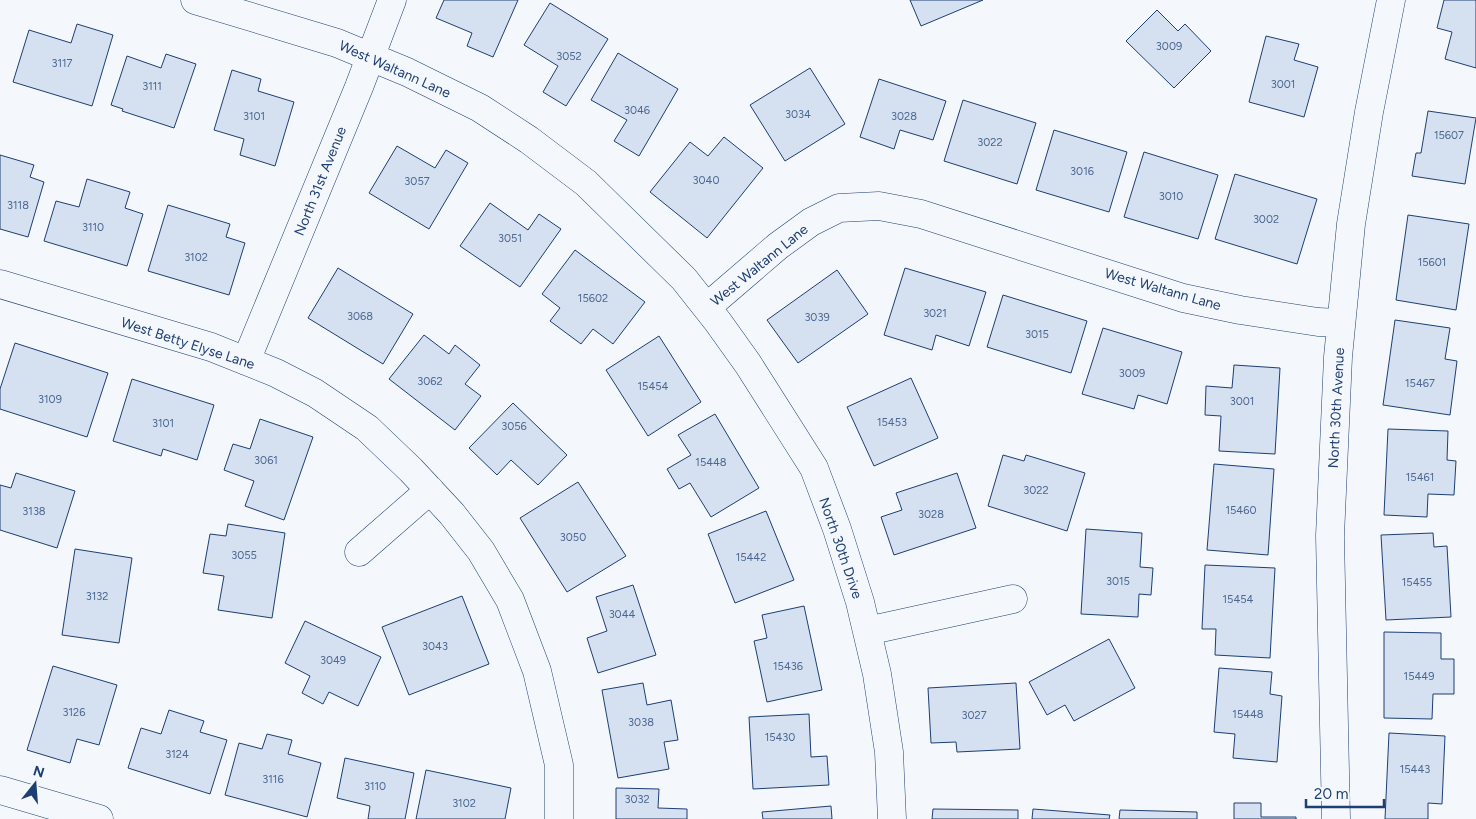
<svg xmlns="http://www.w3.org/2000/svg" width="1476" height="819" viewBox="0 0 1476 819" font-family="Figtree,sans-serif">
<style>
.building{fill:#d5e0f0;stroke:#1d3f73}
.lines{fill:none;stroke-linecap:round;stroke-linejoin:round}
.minor-casing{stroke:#1d3f73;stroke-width:29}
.minor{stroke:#f4f7fb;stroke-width:28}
.labels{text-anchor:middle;stroke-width:4;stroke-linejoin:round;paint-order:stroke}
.number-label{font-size:11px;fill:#4b6792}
.street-label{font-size:14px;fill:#1d3f73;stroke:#f4f7fb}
</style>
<rect width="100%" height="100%" fill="#f4f7fb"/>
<!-- building -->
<path class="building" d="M444 0H518L493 57 467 46 472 33 436 18Z
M910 0H983L921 26Z
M1444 0H1476V68L1445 59 1452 32 1437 28Z
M550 3 608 39 566 106 543 92 558 66 524 45Z
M1157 10 1178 31 1185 24 1211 51 1174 88 1126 41Z
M77 24 113 35 92 106 13 82 29 30 71 43Z
M1266 36 1299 44 1294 60 1318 67 1304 117 1249 102Z
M618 53 678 89 639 156 614 141 627 120 591 100Z
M166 54 196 64 174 128 122 111 123 109 111 105 127 56 161 68Z
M810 68 845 124 785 161 750 105Z
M232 70 261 79 258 91 294 102 275 166 240 155 244 139 214 130Z
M879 79 946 101 933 140 900 130 894 149 860 137Z
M963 100 1036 123 1017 184 944 161Z
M1428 111 1476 118 1465 184 1412 176 1416 153H1421Z
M1054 130 1127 152 1109 212 1036 190Z
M724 137 763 168 707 238 650 192 690 142 708 156Z
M397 146 435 168 446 150 468 163 429 229 369 193Z
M1144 152 1218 175 1198 239 1124 217Z
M0 155 34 165 30 177 44 182 28 237 0 229Z
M1235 174 1317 199 1297 264 1215 239Z
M87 179 130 192 125 208 143 214 127 266 44 241 56 201 79 207Z
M490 203 528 230 539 214 561 229 520 287 460 246Z
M168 205 230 224 226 237 245 243 229 295 148 271Z
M1408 215 1469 224 1456 310 1396 300Z
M575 250 645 302 613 344 593 329 581 344 550 321 560 308 542 294Z
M338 268 413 314 383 364 308 318Z
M905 268 986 292 969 346 936 335 932 350 884 335Z
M837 270 868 314 798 363 767 320Z
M1003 295 1087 321 1071 373 987 347Z
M1395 320 1450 328 1445 359 1457 361 1450 415 1383 405Z
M1103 328 1182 352 1167 404 1138 395 1134 409 1082 394Z
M424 335 449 354 455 345 480 365 465 384 481 396 455 430 389 379Z
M659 336 701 402 648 436 606 370Z
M15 343 108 373 87 437 0 409V389Z
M1234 365 1280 368 1275 454 1219 451 1221 416 1205 415 1206 386 1232 388Z
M911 378 938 438 874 466 847 407Z
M132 379 214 405 197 460 163 449 161 456 113 441Z
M513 403 567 455 538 485 511 460 497 475 469 448Z
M715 414 759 488 711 517 690 483 679 489 667 469 691 455 678 435Z
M260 419 313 437 284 520 245 506 254 481 224 470 233 444 250 449Z
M1388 429 1448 431 1447 460 1456 461 1454 495 1428 494 1427 517 1384 515Z
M1003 455 1024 461 1026 455 1085 473 1067 531 988 506Z
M1214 464 1274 469 1268 555 1207 550Z
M16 473 75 491 57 548 0 530V485L11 488Z
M957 473 976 528 894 555 881 517 902 510 896 493Z
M578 482 626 556 567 592 520 518Z
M766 511 794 580 735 603 708 534Z
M228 524 285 533 272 618 218 610 224 576 203 573 210 534 226 536Z
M1086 529 1142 533 1140 567 1153 568 1151 595 1139 594 1138 617 1081 614Z
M1433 533 1434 547 1447 546 1451 617 1386 620 1381 535Z
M75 549 132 558 119 643 62 635Z
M1205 565 1275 568 1270 658 1215 655 1216 629H1202Z
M633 585 656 655 598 673 587 638 607 631 596 597Z
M462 596 489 664 409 695 382 627Z
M804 606 822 690 767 702 754 641 767 638 762 615Z
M305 621 381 657 358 706 329 692 323 704 302 693 310 676 285 663Z
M1384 632 1441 633V659H1454V694H1433L1432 719 1384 718Z
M1109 639 1135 688 1074 721 1065 705 1047 715 1029 682Z
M53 666 117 685 99 745 77 739 70 763 27 750Z
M1219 668 1272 672 1270 694 1282 696 1277 762 1233 758 1235 734 1214 732Z
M643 683 647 705 671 700 678 740 664 742 669 769 618 778 602 690Z
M1016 683 1020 749 957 752 956 742 931 743 928 688Z
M169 710 204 721 200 732 227 740 210 794 128 768 141 728 161 734Z
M809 714 811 757 827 756 829 785 753 789 749 717Z
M1389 733 1445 736 1442 804 1428 803V819H1385Z
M267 734 292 740 288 754 321 763 307 817 225 795 239 743 262 749Z
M345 758 414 773 405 819H368L370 806 337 798Z
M426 770 511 788 505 819H416Z
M616 788 659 789 658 808 687 809V819H616Z
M1234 803H1261V817H1296V819H1234Z
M831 806 832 819H763L762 812Z
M933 809 1018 810V819H932Z
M1033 809 1110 815 1109 819H1032Z
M1120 810 1197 812V819H1119Z"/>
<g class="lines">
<!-- minor casing -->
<g class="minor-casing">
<path id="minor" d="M195 0 337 43 407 72 480 108 529 140 586 183 684 279 718 322 748 364 814 468 837 529 860 602 877 674 889 752 892 819
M0 284 211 347 276 373 315 393 367 428 411 470 452 514 481 551 510 600 537 671 559 765V819
M707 307 778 246 811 222 839 208 879 206 921 214 1183 298 1240 310 1318 322 1341 323
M246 361 359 87 392 0
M359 552 430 490
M867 631 1013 599
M0 790 99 819
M1336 819 1330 536 1338 357 1351 224 1369 112 1391 0"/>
</g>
<!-- minor -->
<use href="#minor" class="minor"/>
</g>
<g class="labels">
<!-- number labels -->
<g class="number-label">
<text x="1169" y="50">3009</text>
<text x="569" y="60">3052</text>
<text x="62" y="67">3117</text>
<text x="1283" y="88">3001</text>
<text x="152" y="90">3111</text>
<text x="637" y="114">3046</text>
<text x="798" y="118">3034</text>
<text x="254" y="120">3101</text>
<text x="904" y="120">3028</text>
<text x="1449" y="139">15607</text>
<text x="990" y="146">3022</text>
<text x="1082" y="175">3016</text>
<text x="706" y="184">3040</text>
<text x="417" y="185">3057</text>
<text x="1171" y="200">3010</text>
<text x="18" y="209">3118</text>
<text x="1266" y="223">3002</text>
<text x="93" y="231">3110</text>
<text x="510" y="242">3051</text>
<text x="196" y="261">3102</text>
<text x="1432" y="266">15601</text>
<text x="593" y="302">15602</text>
<text x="935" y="317">3021</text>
<text x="360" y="320">3068</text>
<text x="817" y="321">3039</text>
<text x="1037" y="338">3015</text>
<text x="1132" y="377">3009</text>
<text x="430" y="385">3062</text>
<text x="1420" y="387">15467</text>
<text x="653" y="390">15454</text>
<text x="50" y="403">3109</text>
<text x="1242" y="405">3001</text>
<text x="892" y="426">15453</text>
<text x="163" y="427">3101</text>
<text x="514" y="430">3056</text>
<text x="266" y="464">3061</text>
<text x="711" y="466">15448</text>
<text x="1420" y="481">15461</text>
<text x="1036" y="494">3022</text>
<text x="1241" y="514">15460</text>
<text x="34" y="515">3138</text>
<text x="931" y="518">3028</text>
<text x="573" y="541">3050</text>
<text x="244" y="559">3055</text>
<text x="751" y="561">15442</text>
<text x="1118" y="585">3015</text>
<text x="1417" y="586">15455</text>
<text x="97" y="600">3132</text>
<text x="1238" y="603">15454</text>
<text x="622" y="618">3044</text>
<text x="435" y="650">3043</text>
<text x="333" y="664">3049</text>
<text x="788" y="670">15436</text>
<text x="1419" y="680">15449</text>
<text x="74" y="716">3126</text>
<text x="1248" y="718">15448</text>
<text x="974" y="719">3027</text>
<text x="641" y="726">3038</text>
<text x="780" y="741">15430</text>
<text x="177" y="758">3124</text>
<text x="1415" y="773">15443</text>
<text x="273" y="783">3116</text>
<text x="375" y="790">3110</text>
<text x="637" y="803">3032</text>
<text x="464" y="807">3102</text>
</g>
<!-- street labels -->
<g class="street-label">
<text transform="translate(395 69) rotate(24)" y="5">West Waltann Lane</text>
<text transform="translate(320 181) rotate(-68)" y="5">North 31st Avenue</text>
<text transform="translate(759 265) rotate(-39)" y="5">West Waltann Lane</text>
<text transform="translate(1163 289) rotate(16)" y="5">West Waltann Lane</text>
<text transform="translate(188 343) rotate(18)" y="5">West Betty Elyse Lane</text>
<text transform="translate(1336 408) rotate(-87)" y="5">North 30th Avenue</text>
<text transform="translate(841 548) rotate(71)" y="5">North 30th Drive</text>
</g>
</g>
<!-- north arrow -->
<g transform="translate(35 784) rotate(17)" stroke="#f4f7fb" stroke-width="4" paint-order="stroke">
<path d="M0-4L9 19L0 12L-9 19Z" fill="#1d3f73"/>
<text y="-8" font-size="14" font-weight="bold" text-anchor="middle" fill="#1d3f73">N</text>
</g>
<!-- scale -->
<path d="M1306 799v8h78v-8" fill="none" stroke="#1d3f73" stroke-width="2.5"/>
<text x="1314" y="799" font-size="15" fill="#1d3f73" stroke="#f4f7fb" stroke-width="4" paint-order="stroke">20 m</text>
</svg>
